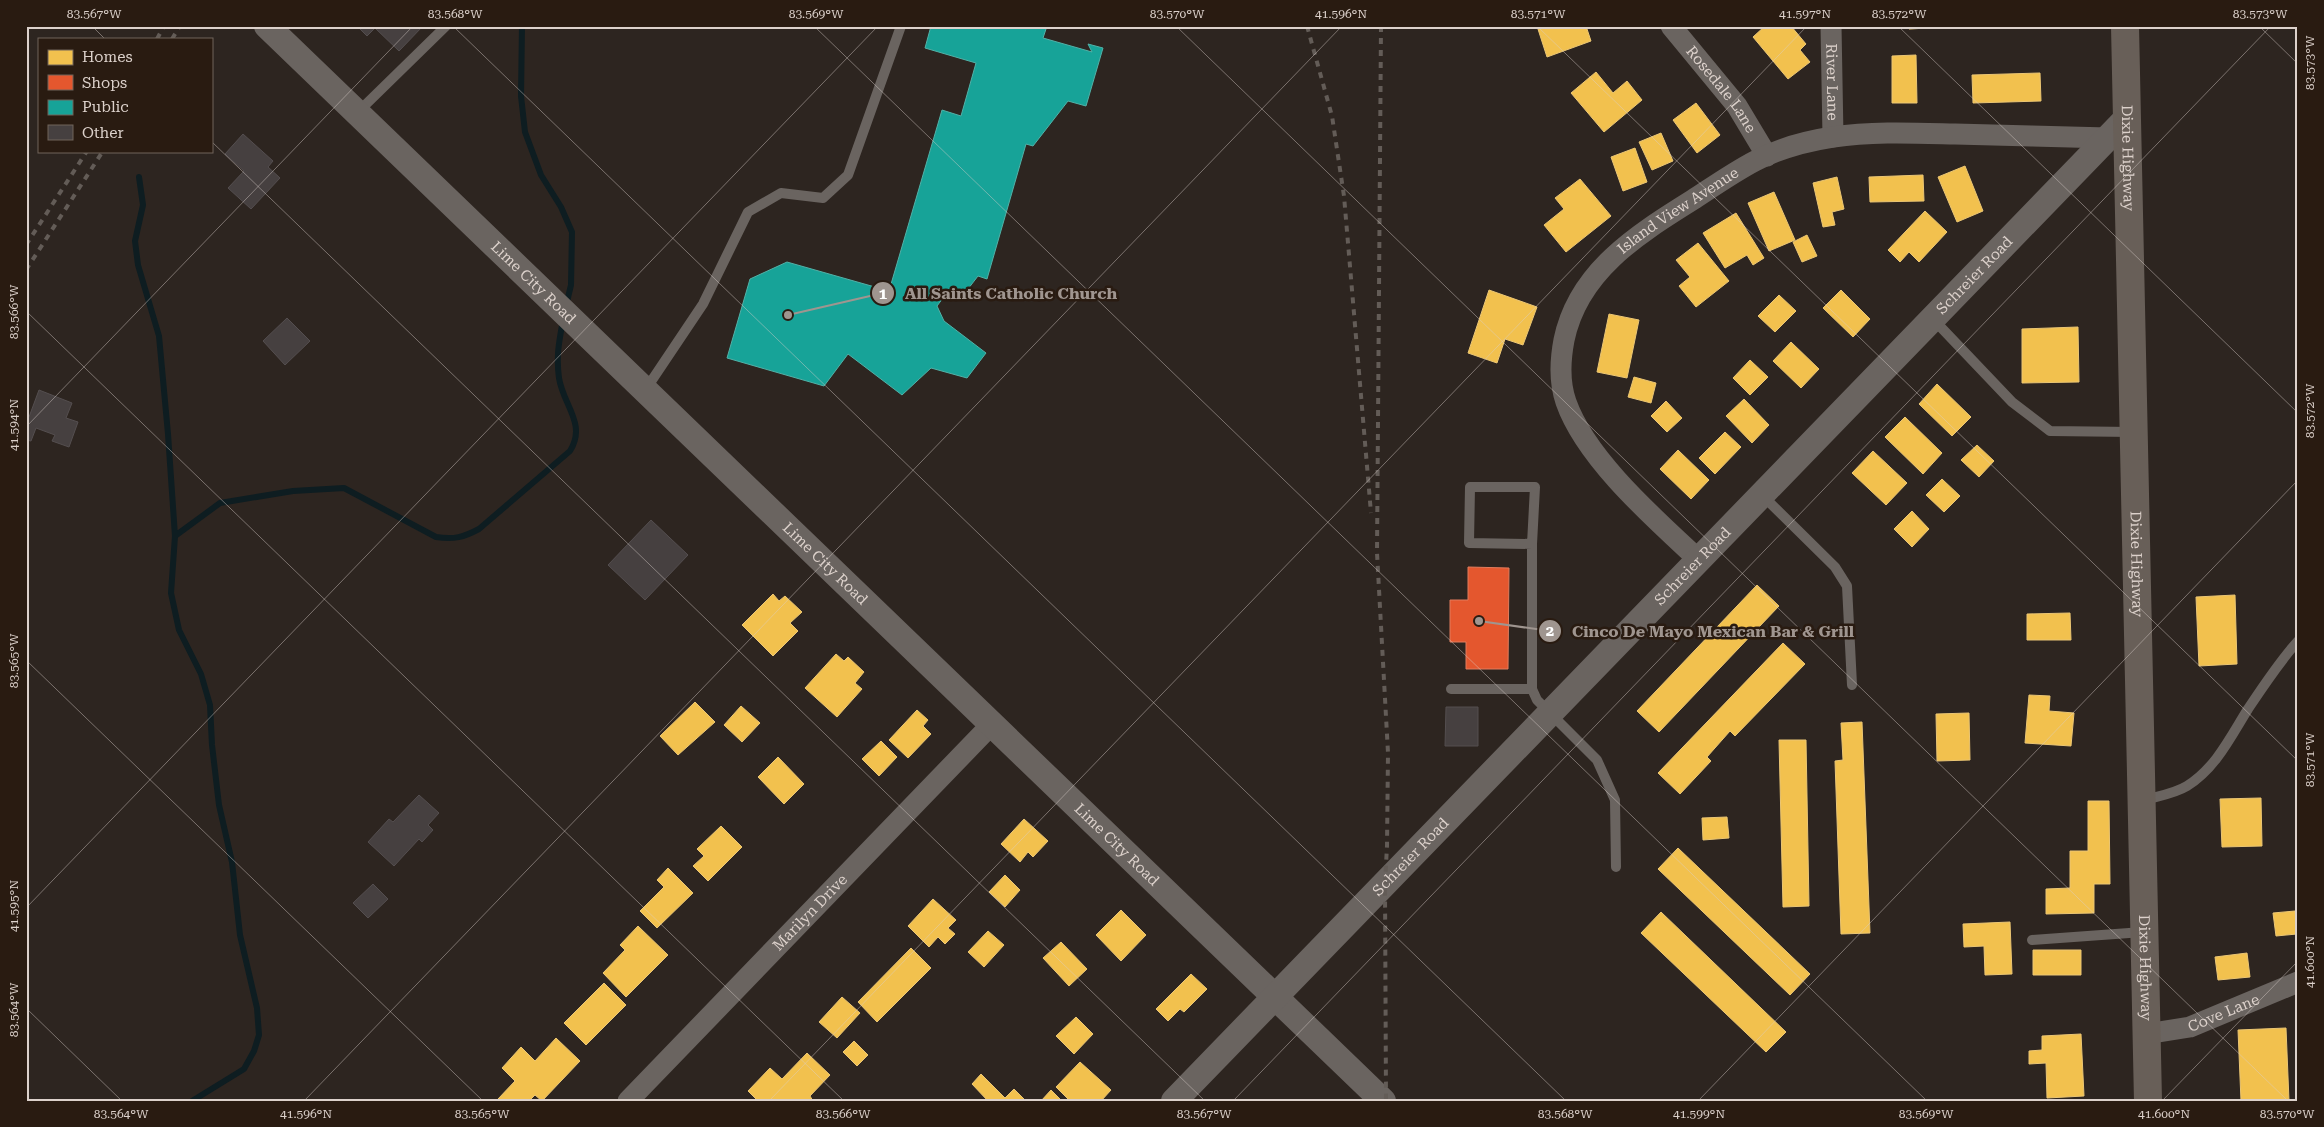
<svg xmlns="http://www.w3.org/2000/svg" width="2324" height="1127" viewBox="0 0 2324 1127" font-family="'Roboto Serif',serif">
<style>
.homes{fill:#f2c14e;stroke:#ebc674}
.shops{fill:#e4572e;stroke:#e27c5d}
.public{fill:#17a398;stroke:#52b1a7}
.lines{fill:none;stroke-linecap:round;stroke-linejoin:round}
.stream{stroke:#0e1d21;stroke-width:6}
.building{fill:#464040;stroke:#544e4f}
.service{stroke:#6a6460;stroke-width:10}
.minor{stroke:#6a6460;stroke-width:21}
.tertiary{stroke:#6a6460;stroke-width:26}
.secondary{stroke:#685f58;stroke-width:28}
.rail{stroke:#635c57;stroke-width:4;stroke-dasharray:6 6;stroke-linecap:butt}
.ticks{fill:none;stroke:#dcd1cb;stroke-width:1;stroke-opacity:0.45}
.labels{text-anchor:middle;stroke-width:5;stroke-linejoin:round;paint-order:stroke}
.street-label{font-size:15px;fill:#dcd1cb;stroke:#291b11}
.leader{fill:none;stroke:#9f958f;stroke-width:2}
.callout-dot{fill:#9f958f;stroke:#291b11;stroke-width:2}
.mark-label{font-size:15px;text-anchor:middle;font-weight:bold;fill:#fff}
.callout-label{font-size:16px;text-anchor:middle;font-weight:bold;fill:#9f958f;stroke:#291b11;stroke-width:5;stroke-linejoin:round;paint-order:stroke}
.neatline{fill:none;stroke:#dcd1cb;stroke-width:2}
.ticks-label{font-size:12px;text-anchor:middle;fill:#dcd1cb}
</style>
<rect width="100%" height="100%" fill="#2d2520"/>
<!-- homes -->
<path class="homes" d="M1537 26H1586L1591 41 1547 57Z
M1765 26H1791L1806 44 1800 50 1810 62 1788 79 1753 37Z
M1909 26H1928V28L1909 29Z
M1916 55 1917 103H1892V56Z
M1596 72 1613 93 1627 81 1642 100 1604 132 1571 93Z
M2040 73 2041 101 1973 103 1972 75Z
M1696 103 1720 135 1697 153 1673 120Z
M1661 133 1673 161 1652 170 1639 142Z
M1635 148 1647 182 1623 191 1611 157Z
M1965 166 1983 211 1957 222 1938 177Z
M1923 175 1924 201 1870 202 1869 177Z
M1837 177 1844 209 1832 212 1835 225 1823 227 1813 183Z
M1580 179 1611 216 1566 252 1544 225 1564 209 1555 198Z
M1774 192 1795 240 1769 251 1748 203Z
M1925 211 1947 232 1919 262 1909 252 1900 262 1888 250Z
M1736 213 1764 258 1753 265 1747 255 1725 268 1703 233Z
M1807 235 1817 256 1802 262 1793 242Z
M1698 243 1729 281 1696 307 1679 286 1690 277 1676 260Z
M1489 290 1537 307 1523 345 1505 339 1497 363 1468 353Z
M1841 290 1870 319 1853 337 1823 308Z
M1779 295 1796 311 1775 332 1758 316Z
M1609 314 1639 320 1627 378 1597 372Z
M2078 327 2079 382 2022 383V329Z
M1791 342 1819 369 1801 388 1773 361Z
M1750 360 1768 377 1750 395 1733 378Z
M1634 377 1656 383 1651 403 1628 397Z
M1937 384 1971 417 1952 436 1919 404Z
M1744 399 1769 425 1752 443 1726 416Z
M1666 401 1682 418 1667 432 1651 416Z
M1905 417 1942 453 1923 474 1885 437Z
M1725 432 1741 447 1715 474 1699 458Z
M1977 445 1994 461 1979 477 1961 460Z
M1678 450 1709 480 1691 499 1660 469Z
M1873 451 1907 483 1886 505 1852 473Z
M1942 479 1960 496 1944 512 1926 495Z
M1912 511 1929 529 1912 547 1894 529Z
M1757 585 1779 606 1659 732 1637 711Z
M773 594 779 601 785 596 802 612 790 623 798 631 773 656 742 625Z
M2235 595 2237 664 2199 666 2196 597Z
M2070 613 2071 640H2027V614Z
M1783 643 1805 664 1735 736 1730 731 1707 757 1711 761 1680 794 1658 773Z
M836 654 844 661 848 657 864 672 855 683 862 689 837 717 805 688Z
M2029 695 2050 696 2049 711 2074 713 2071 746 2025 743Z
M695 702 715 722 678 755 660 736Z
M741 706 760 723 742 742 724 725Z
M917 710 928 720 923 726 931 734 908 758 889 740Z
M1969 713 1970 760 1937 761 1936 714Z
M1862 722 1870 933 1841 934 1835 761 1843 760 1841 723Z
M1779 740H1806L1809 906 1783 907Z
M881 741 897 757 879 776 862 759Z
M778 757 804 784 784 804 758 777Z
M2261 798 2262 846 2222 847 2220 799Z
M2088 801H2109L2110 884H2094V913L2046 914V889L2070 888V851H2088Z
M1727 817 1729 838 1703 840 1702 818Z
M1024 819 1048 841 1033 857 1028 852 1020 862 1001 844Z
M721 826 742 847 708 881 693 866 704 856 697 849Z
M1678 848 1810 974 1790 995 1658 869Z
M668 868 693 893 657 928 640 911 664 887 657 880Z
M1005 875 1020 890 1005 907 989 892Z
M933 899 956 920 948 928 955 934 945 944 938 937 929 947 908 926Z
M1121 910 1146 935 1121 961 1096 935Z
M2295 911 2297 934 2276 936 2273 913Z
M1661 912 1786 1032 1766 1052 1641 933Z
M2010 922 2012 974 1985 975 1984 946 1964 947 1963 924Z
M638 926 668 955 626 997 603 973 625 950 620 945Z
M988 931 1004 945 984 967 968 952Z
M1061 942 1087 969 1069 986 1043 958Z
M911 948 931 968 877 1022 858 1002Z
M2033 950H2081V975H2033Z
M2247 953 2250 977 2218 980 2215 957Z
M1191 974 1207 989 1184 1012 1180 1009 1168 1021 1156 1009Z
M604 983 626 1005 586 1045 564 1023Z
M842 997 860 1013 837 1038 819 1022Z
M1076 1017 1093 1034 1074 1054 1056 1036Z
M2286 1028 2289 1101H2241L2238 1030Z
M2081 1034 2084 1096 2047 1098 2046 1063 2029 1064V1051L2042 1050V1036Z
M556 1038 580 1061 542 1101 535 1095 529 1101H501L498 1099 515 1081 502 1068 521 1047 535 1061Z
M854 1041 868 1055 857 1066 843 1052Z
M807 1053 830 1075 810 1096 813 1101H758L748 1091 770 1068 782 1079Z
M1080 1062 1111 1090 1101 1101H1070L1056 1087Z
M981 1074 1005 1098 1014 1089 1026 1101H988L972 1084Z
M1051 1090 1062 1101H1041Z"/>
<!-- shops -->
<path class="shops" d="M1468 567 1509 568 1508 669H1466V642H1450V600H1468Z"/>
<!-- public -->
<path class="public" d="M931 26H1047L1043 38 1092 52 1088 44 1103 48 1086 106 1068 101 1033 146 1026 144 987 279 978 276 961 298 946 294 937 306 944 321 986 353 967 378 931 368 902 395 848 354 824 386 727 358 750 279 787 262 889 291 942 110 961 116 976 63 925 48Z"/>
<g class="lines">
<!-- stream -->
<path class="stream" d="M522 26 521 96 525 132 541 175 561 207 572 232 571 285 566 306
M139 177 143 205 135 241 138 265 159 336 168 434 175 536 171 593 179 630 201 674 210 705 212 745 219 805 232 862 240 935 257 1008 259 1035 254 1051 244 1069 192 1101
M175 536 220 503 293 491 344 488 436 537C454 540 464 537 479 529L570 451C587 424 563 405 559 378 556 356 559 342 563 320"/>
</g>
<!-- building -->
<path class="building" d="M357 26H423L399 51 375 28 367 36Z
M243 134 273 161 268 167 280 178 251 209 228 188 244 171 225 154Z
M287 318 310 341 285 365 263 341Z
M39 390 72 403 66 418 78 422 69 447 52 441 55 435 36 428 31 441 26 440V416L29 417Z
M651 520 688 555 645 600 608 565Z
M1446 707H1478V746H1445Z
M419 795 439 813 428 825 433 830 422 842 419 839 394 866 368 842 389 819 393 822Z
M373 884 388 899 368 918 353 903Z"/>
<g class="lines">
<!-- service -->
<path class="service" d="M358 112 446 26
M1933 319 2012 402 2050 431 2133 432
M646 389 703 304 748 212 781 193 823 198 848 175 901 26
M1763 496 1835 567 1847 586 1852 685
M1532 544 1469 543 1470 487H1535L1532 544V689L1537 700 1597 760 1615 800 1616 867
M1451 689H1532
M2144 800C2158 796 2174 794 2187 786 2216 768 2231 736 2248 709 2264 685 2279 662 2298 641
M2032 940 2143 932"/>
<!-- minor -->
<g class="minor">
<path id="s1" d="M1671 26 1737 106 1767 156"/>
<path id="s2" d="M1831 26 1833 137"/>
<path id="s3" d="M1699 560C1655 519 1586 459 1566 402 1559 382 1560 361 1564 340 1578 271 1638 234 1694 199 1714 186 1734 172 1755 161 1778 149 1807 141 1833 137 1873 131 1915 133 1955 134 2006 135 2057 137 2108 138"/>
<path id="s4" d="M2146 1034 2190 1027 2298 982"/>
<path id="s5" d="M628 1101 993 723"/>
</g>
<!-- tertiary -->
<g class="tertiary">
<path id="s6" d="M267 26 1383 1101"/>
<path id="s7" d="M1174 1101 2127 118"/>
</g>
<!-- secondary -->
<path class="secondary" id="s8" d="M2125 26 2148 1101"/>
<!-- rail -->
<path class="rail" d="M1307 26 1332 116 1344 196 1371 513
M1381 26 1377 553 1388 753 1387 846 1385 884 1386 1101
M157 39 164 26
M172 39 180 26
M26 245 87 151
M26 270 103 151"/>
</g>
<!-- ticks -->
<path class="ticks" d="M92 26 105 39M453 26 1566 1101M814 26 1927 1101M1176 26 2288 1101M1537 26 2298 761M1898 26 2298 413M2259 26 2298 64M211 141 1205 1101M26 311 844 1101M26 427 413 26M26 660 483 1101M26 908 878 26M26 1008 122 1101M304 1101 1342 26M769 1101 1807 26M1233 1101 2271 26M1698 1101 2298 480M2162 1101 2298 961"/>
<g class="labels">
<!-- street labels -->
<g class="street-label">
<text dy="5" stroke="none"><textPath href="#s2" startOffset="56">River Lane</textPath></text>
<text dy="5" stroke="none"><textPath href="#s1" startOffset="81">Rosedale Lane</textPath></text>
<text dy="5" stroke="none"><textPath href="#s8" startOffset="132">Dixie Highway</textPath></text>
<text dy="5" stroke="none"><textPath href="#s3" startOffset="449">Island View Avenue</textPath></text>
<text dy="5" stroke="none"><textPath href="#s7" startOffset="1150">Schreier Road</textPath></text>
<text dy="5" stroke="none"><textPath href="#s6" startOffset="370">Lime City Road</textPath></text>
<text dy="5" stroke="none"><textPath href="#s6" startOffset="775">Lime City Road</textPath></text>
<text dy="5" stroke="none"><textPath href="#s8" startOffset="538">Dixie Highway</textPath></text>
<text dy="5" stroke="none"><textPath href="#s7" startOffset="745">Schreier Road</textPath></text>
<text dy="5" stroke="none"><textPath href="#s6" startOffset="1180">Lime City Road</textPath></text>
<text dy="5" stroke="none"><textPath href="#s7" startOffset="340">Schreier Road</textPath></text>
<text dy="5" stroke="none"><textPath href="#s5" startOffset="262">Marilyn Drive</textPath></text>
<text dy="5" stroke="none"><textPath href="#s8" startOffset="942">Dixie Highway</textPath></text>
<text dy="5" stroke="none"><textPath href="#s4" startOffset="81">Cove Lane</textPath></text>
</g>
</g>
<!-- callouts -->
<path class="leader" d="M788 315L883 293M1479 621L1550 631"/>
<g class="callout-dot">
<circle cx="788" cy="315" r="5"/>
<circle cx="1479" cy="621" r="5"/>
<circle cx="883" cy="293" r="12"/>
<circle cx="1550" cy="631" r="12"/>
</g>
<g class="mark-label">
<text x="883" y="299">1</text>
<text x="1550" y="636">2</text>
</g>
<g class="callout-label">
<text x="1011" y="299">All Saints Catholic Church</text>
<text x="1713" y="637">Cinco De Mayo Mexican Bar &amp; Grill</text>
</g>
<!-- border -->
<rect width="2324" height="1127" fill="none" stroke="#291b11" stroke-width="55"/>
<!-- legend -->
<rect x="38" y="38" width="175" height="115" fill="#291b11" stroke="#71645b"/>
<rect x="48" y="50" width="25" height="15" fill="#f2c14e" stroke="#71645b"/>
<text x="82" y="62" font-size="15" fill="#dcd1cb">Homes</text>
<rect x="48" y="75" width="25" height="15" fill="#e4572e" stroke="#71645b"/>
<text x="82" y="88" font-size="15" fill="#dcd1cb">Shops</text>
<rect x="48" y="100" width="25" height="15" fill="#17a398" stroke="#71645b"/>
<text x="82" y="112" font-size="15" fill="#dcd1cb">Public</text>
<rect x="48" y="125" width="25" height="15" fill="#464040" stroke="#71645b"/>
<text x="82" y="138" font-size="15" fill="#dcd1cb">Other</text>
<rect x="28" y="28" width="2268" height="1072" class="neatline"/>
<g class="ticks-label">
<text x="94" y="18">83.567°W</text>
<text x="455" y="18">83.568°W</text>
<text x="816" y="18">83.569°W</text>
<text x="1177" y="18">83.570°W</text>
<text x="1341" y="18">41.596°N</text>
<text x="1538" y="18">83.571°W</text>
<text x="1805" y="18">41.597°N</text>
<text x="1899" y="18">83.572°W</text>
<text x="2260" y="18">83.573°W</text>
<text transform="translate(2310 63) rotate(-90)" y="4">83.573°W</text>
<text transform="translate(14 312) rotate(-90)" y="4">83.566°W</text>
<text transform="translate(2310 411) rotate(-90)" y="4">83.572°W</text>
<text transform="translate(14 425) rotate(-90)" y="4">41.594°N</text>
<text transform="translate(14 661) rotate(-90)" y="4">83.565°W</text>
<text transform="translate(2310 760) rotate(-90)" y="4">83.571°W</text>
<text transform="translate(14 906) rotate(-90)" y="4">41.595°N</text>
<text transform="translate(2310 962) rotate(-90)" y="4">41.600°N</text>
<text transform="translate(14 1010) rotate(-90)" y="4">83.564°W</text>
<text x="121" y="1118">83.564°W</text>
<text x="306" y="1118">41.596°N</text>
<text x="482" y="1118">83.565°W</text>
<text x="843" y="1118">83.566°W</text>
<text x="1204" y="1118">83.567°W</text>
<text x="1565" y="1118">83.568°W</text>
<text x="1699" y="1118">41.599°N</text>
<text x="1926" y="1118">83.569°W</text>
<text x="2164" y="1118">41.600°N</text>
<text x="2287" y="1118">83.570°W</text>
</g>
</svg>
